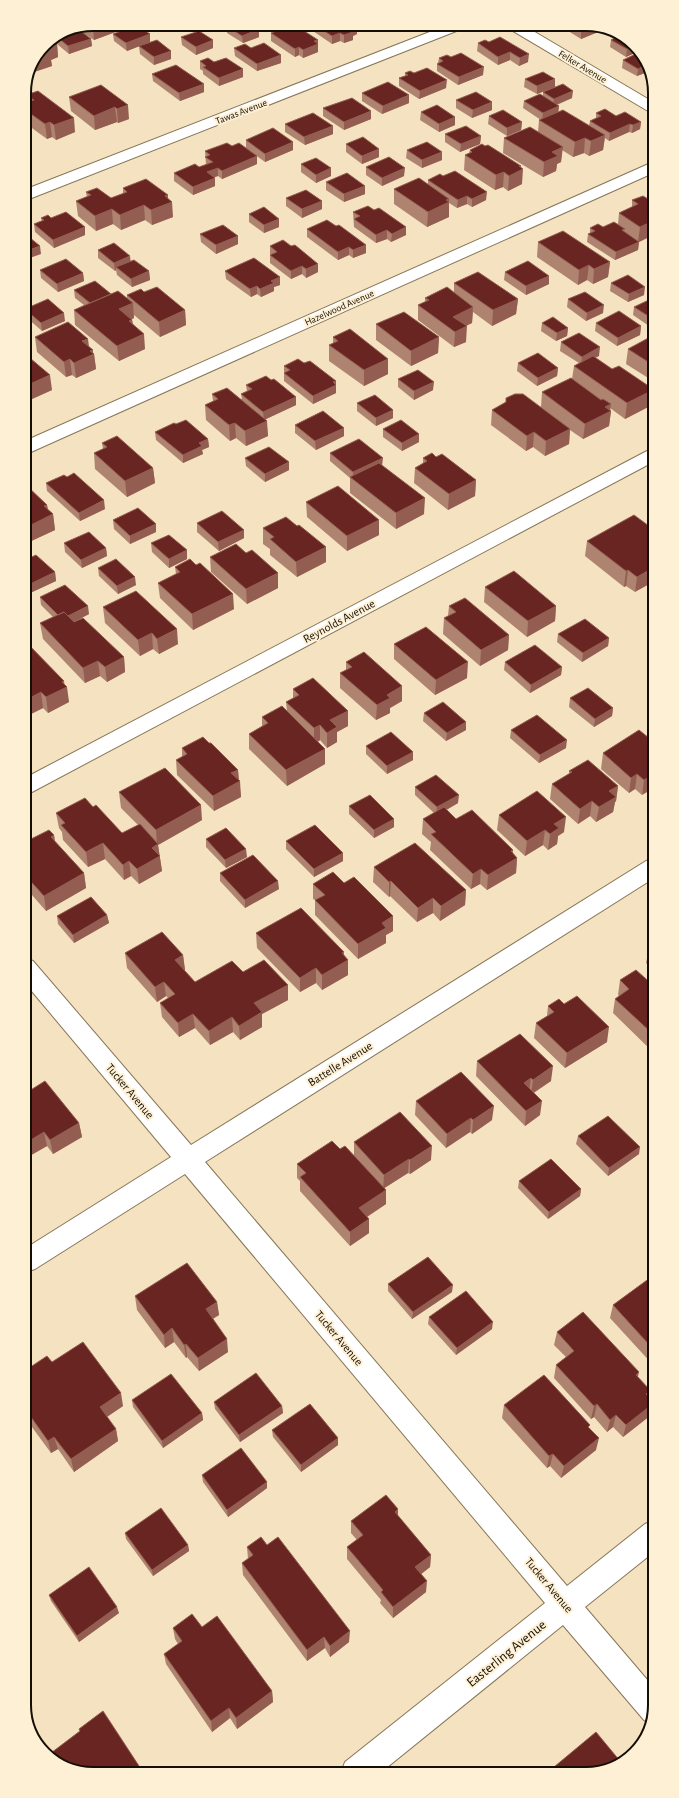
<svg xmlns="http://www.w3.org/2000/svg" width="679" height="1798" viewBox="0 0 679 1798" font-family="'Alegreya Sans',sans-serif">
<style>
.lines{fill:none;stroke-linecap:round;stroke-linejoin:round}
.street-casing{stroke:#867657;stroke-width:2}
.street{fill:#fff;fill-rule:evenodd}
.wall{fill:#ae8470}
.shaded-wall{fill:#935e51}
.building{fill:#692521;stroke:#935e51}
.labels{text-anchor:middle;stroke-width:4;stroke-linejoin:round;paint-order:stroke}
.far-street-label{font-size:10px;fill:#140e04;stroke:#fef0d4}
.street-label{font-size:12px;fill:#140e04;stroke:#fef0d4}
.near-street-label{font-size:14px;fill:#140e04;stroke:#fef0d4}
.rim{fill:none;stroke:#140e04;stroke-width:2}
</style>
<rect width="100%" height="100%" fill="#f4e2c0"/>
<g class="lines">
<!-- street casing -->
<g class="street-casing">
<path id="street" d="M466 25 464 28 24 201V190L445 26Z
M506 25H523L653 102V112L648 111 508 28Z
M653 162V173L31 452 25 453V441Z
M653 449V462L32 792 25 795V778L647 451Z
M654 859V878L205 1162 567 1586 645 1524 655 1520V1551L585 1607 655 1689V1706L649 1723 644 1720 563 1625 380 1773H341L345 1762 545 1603 185 1174 35 1269 26 1272V1248L171 1157 25 983V958L33 961 191 1145 646 861Z"/>
</g>
<!-- street -->
<use href="#street" class="street"/>
</g>
<!-- wall -->
<path class="wall" d="M557 24H591L599 27 598 32 581 39Z
M356 26 357 34 353 36V40L344 43 340 41 332 44 310 29V27Z
M256 27 259 29V37L243 43 227 33V28Z
M76 29H121V30L94 40 83 33 91 39 92 46 69 54 57 44 58 57 51 60 52 66 34 72 32 71 44 44 56 42 55 37 58 35Z
M271 33 318 40V52L303 58 299 55 295 57 271 41Z
M113 34H150V42L127 51 114 41Z
M181 37 213 40V48L196 55 182 45Z
M500 37 528 62 519 66 510 60 498 65 477 51 478 43 489 42Z
M628 38 637 52 626 57 610 47 611 40Z
M139 46 171 51V59L154 65 140 54Z
M234 48H251L281 63 257 71 235 56Z
M451 57 483 75 458 85 437 71V64L438 63 439 58Z
M623 60 650 71 637 76 622 68Z
M200 61 214 62 243 77 219 86 203 74V71L200 69Z
M405 73 446 88 419 99 399 86V78L405 76Z
M152 74 204 92 180 101 153 81Z
M525 79 555 87 537 94 524 87Z
M101 85 129 119 118 123 117 122 95 130 71 111 69 97Z
M38 91 75 132 56 140 52 137 47 139 25 123 27 138 24 139V104L27 103 26 95Z
M543 92 572 98 557 105 559 106 558 112 589 126 590 121 596 118V113L616 116 641 122 640 129 632 133 629 132 609 141 605 138 603 150 589 156 584 153 573 157 562 150 561 162 557 164 556 171 543 177 503 153 504 138 538 132 539 120H541L523 108 524 101 543 96Z
M362 93 409 103 382 114 362 101Z
M456 100 492 110 472 118 456 108Z
M323 108 371 111V119L344 130 323 116Z
M421 112 455 117V125L439 132 420 120Z
M489 116 522 122 521 130 507 136 488 124Z
M285 124 333 134 305 145 285 132Z
M445 134 481 136 480 144 460 152 445 142Z
M246 140 293 142V150L265 162 246 148Z
M346 144 379 157 362 164 346 152Z
M232 146 257 156V164L222 179 218 176 214 177 215 178V186L193 195 174 181V173L199 167 206 165 205 151Z
M407 150 442 160 422 168 406 158Z
M470 150 521 167 522 184 508 191 503 187 495 190 464 170 465 155 469 153Z
M301 164 331 168V176L316 183 301 172Z
M366 167 404 176 382 186 366 175Z
M443 176 486 200 472 207 467 204 457 208 449 203V217L427 227 394 204V189L428 184V180Z
M326 182 365 194 344 202 326 190Z
M123 188 168 199 173 217 152 225 145 220 121 230 113 224 96 231 78 216 76 201 87 197 86 192 111 198 123 194Z
M286 198 322 201V209L302 218 286 206Z
M632 200 653 202V237L651 236 639 242 638 250 615 260 587 242 588 234 590 233V228L603 227 618 224 619 213 632 207Z
M374 210 406 227V235L391 242 387 239 376 243 354 227 353 212Z
M249 214 279 219V227L264 233 249 222Z
M41 218H51L85 227V235L54 248 35 232 34 224 42 221Z
M307 229 366 253 353 258 349 255 338 260 307 237Z
M200 234 238 236V244L216 254 201 242Z
M538 242 610 262 608 277 593 284 587 280 578 285 537 257Z
M270 246H291L318 272 306 278 302 274 291 279 270 263V255H271L270 254Z
M98 250 130 261 149 271 150 280 132 287 117 275 116 270 115 271 98 258Z
M40 270 83 273 84 281 58 292 41 278Z
M225 271 280 277V285L274 287V291L261 297 257 294 251 297 226 279Z
M505 272 549 284 526 295 504 280Z
M454 283 518 299 516 314 492 326 473 312 472 323 466 326V342L454 347 418 320V305L425 302V298L454 293Z
M611 283 644 295 628 302 610 291Z
M74 290 111 294 127 299V295L144 292 185 310 186 325 160 337 134 315V318L132 319 133 324 145 349 119 361 75 325 74 310 84 305 75 298Z
M653 298V327L652 328 633 315 634 307Z
M568 299 603 313 586 321 567 307Z
M25 309 65 321 42 331 26 317Z
M542 323 568 328 567 336 556 341 541 331Z
M596 323 641 326 640 335 617 346 595 331Z
M376 324 439 337 438 353 411 366 376 340Z
M35 337 89 346 94 354 96 369 76 378 72 375 66 377 37 352Z
M333 337 388 359V374L364 386 329 361V345L333 344Z
M653 337V381L626 364 628 349Z
M561 342 599 356 595 357 612 369 653 389V396L652 405 625 419 610 408V410L611 411 609 426 583 439 570 430 569 444 545 456 533 447 526 451 491 425 492 410 506 403V398L541 407 542 392 572 379 574 366 579 363 560 351Z
M24 353 52 390 32 399 27 395 25 396Z
M304 363 336 381V393L313 404 284 381V366Z
M518 363 558 368 557 376 537 386 517 371Z
M398 379 433 390 414 400 398 387Z
M246 385 296 405 266 419 268 436 246 446 236 438 230 441 206 420 205 405 213 401 212 394 242 399 241 394 247 391Z
M357 403 393 410V418L376 426 357 411Z
M176 424 208 439 209 447 202 450 203 454 183 463 156 440 155 432Z
M295 425 344 428V436L316 450 295 433Z
M383 429 419 434V442L402 451 383 437Z
M102 443 153 468 155 483 127 497 95 469 94 453 103 449Z
M330 453 382 465 424 514 396 529 350 493V478L330 461Z
M436 457 476 480 475 496 448 510 414 483 415 468 423 464V458Z
M245 458 289 470 265 482 246 466Z
M46 483 105 509 80 521 47 491Z
M25 486 47 505 48 510 53 514 55 530 27 543 25 541Z
M306 502 379 520V535L347 551 307 517Z
M113 520 156 532 130 544 114 529Z
M197 523 244 530V538L219 551 197 532Z
M297 526 326 547V562L297 577 270 555V549L263 544V528Z
M653 529 635 592 626 586 624 587 585 556 587 541Z
M64 543 106 548 107 556 82 568 65 552Z
M151 543 187 550V559L169 568 152 552Z
M210 557 278 588 247 604 211 572Z
M25 560 55 572 56 581 28 594 25 591Z
M175 567 234 609 193 630 160 598 158 583 176 574Z
M98 568 136 585 118 594 99 576Z
M485 587 556 606 555 621 527 637 484 602Z
M40 597 89 614 74 622 124 657 125 672 107 682 100 676 85 683 43 639 40 623 53 617 41 605Z
M449 606 509 635 508 650 480 666 443 634 444 618 448 616Z
M103 607 178 644 159 654 153 649 140 656 105 623Z
M558 634 609 638 608 646 582 662 557 642Z
M25 643 64 684 69 702 48 713 43 708 31 714 25 708Z
M394 644 467 678 435 695 394 659Z
M346 662 402 701 390 708V713L376 720 340 688V673L346 670Z
M505 662 562 667 561 675 530 693 504 670Z
M293 689 348 711V726L337 732V742L327 748 320 740 318 742 325 749V764L287 786 249 749V734L262 726V717L287 711 286 702 293 698Z
M570 698 613 708 612 716 594 727 569 707Z
M424 713 466 722V730L446 741 423 721Z
M511 730 566 748 539 763 510 738Z
M654 742 642 795 635 789 629 793 601 769 603 753Z
M366 746 413 752V760L387 774 366 754Z
M182 748 238 770 239 780 241 797 214 811 177 775 176 760 182 757Z
M569 771 618 786 616 801 615 802 613 812 596 822 590 816 578 824 550 799 552 784 569 774Z
M415 787 458 803 446 810 456 819 513 854 517 858 516 873 487 890 480 884 471 889 430 850 431 842 422 834 423 819 434 813 415 795Z
M119 792 202 820 158 845 162 871 139 884 131 876 124 880 105 859 88 867 63 840 62 832 59 828 56 813 93 807 122 833 138 825 121 808Z
M349 806 394 819V827L374 838 349 814Z
M499 815 564 832 558 836 557 844 548 850 543 845 525 856 497 830Z
M54 835 55 842 84 873 86 888 46 911 25 887V842Z
M206 839 247 857 226 868 206 847Z
M286 841 343 861 314 877 286 849Z
M374 867 466 890 465 905 440 921 433 913 417 922 390 896 389 897 373 882Z
M220 873 279 889 245 908 220 881Z
M313 884 393 916V931L386 935V943L358 959 315 915V900L313 899Z
M107 915 109 923 74 943 58 924 57 916Z
M256 933 344 955 348 960V975L322 990 316 983 300 992 257 948Z
M654 945V971L646 963 649 949Z
M125 953 183 955 185 970 184 971 195 982 243 972 288 1000 262 1014V1027L240 1040 233 1032 210 1045 195 1028 179 1037 162 1017 160 1003 168 998 166 996 157 1002 127 968Z
M620 980 654 986V1053L613 1013 615 999 619 996 618 995Z
M564 1004 607 1042 565 1068 534 1038 536 1023 547 1016 548 1006Z
M477 1061 551 1081 534 1093 540 1115 525 1126 476 1076Z
M26 1093 79 1123 82 1137 53 1154 47 1146 26 1158Z
M416 1101 492 1120 472 1134 470 1132 446 1148 415 1115Z
M578 1136 639 1154 608 1176 576 1144Z
M354 1142 431 1160 410 1174 408 1173 384 1188 386 1190V1204L367 1217 369 1233 350 1246 300 1191V1181L297 1178V1164L340 1149 354 1155Z
M519 1181 581 1189 580 1196 548 1219 518 1188Z
M654 1275V1366L610 1318 613 1305Z
M388 1284 452 1292 412 1319 388 1291Z
M135 1296 217 1302 219 1315 213 1319 228 1352 199 1371 187 1357 186 1358 174 1342 165 1348 137 1310Z
M429 1317 492 1329 456 1355 428 1324Z
M557 1332 638 1377 648 1396 654 1403 651 1415 623 1437 613 1427 607 1432 594 1417 591 1419 554 1378 556 1365 566 1357 554 1345Z
M52 1362 123 1406 107 1417 116 1429 118 1441 74 1472 58 1449 51 1453 26 1419V1370Z
M132 1400 202 1413 203 1420 163 1448 133 1407Z
M214 1402 282 1406 283 1413 240 1442 215 1409Z
M504 1405 590 1428 596 1450 561 1478 550 1466 547 1468 502 1418Z
M272 1430 338 1438V1445L301 1472 273 1437Z
M202 1475 267 1488 228 1517 203 1482Z
M398 1509V1516L431 1555 430 1567 421 1574 426 1592 393 1618 380 1603 381 1600 347 1559V1547L357 1540 351 1533V1521Z
M125 1533 188 1545 189 1551 153 1576 126 1539Z
M267 1545 349 1642 330 1657 325 1648 307 1661 243 1575 242 1563 248 1559 247 1547Z
M49 1595 119 1613 79 1642 51 1601Z
M202 1627 272 1691 273 1702 237 1729 230 1718 212 1732 166 1664 164 1654 178 1644 175 1639 173 1628Z"/>
<!-- shaded-wall -->
<path class="shaded-wall" d="M595 26 599 27 598 32 581 39V31Z
M357 27V34L353 36V40L344 43V35L349 30Z
M93 29H121V30L94 40Z
M259 29V37L243 43 242 36Z
M340 33V41L332 44V36Z
M150 34V42L127 51 126 43Z
M91 39 92 46 69 54 68 46Z
M213 40V48L196 55V47Z
M318 40V52L303 58V50L314 41Z
M57 43 58 57 51 60 52 66 34 72V68L39 55 44 47Z
M634 46 637 52 626 57 627 49Z
M299 47V55L295 57V49Z
M171 51V59L154 65V57Z
M510 52V60L498 65V57Z
M529 54 528 62 519 66 520 58Z
M281 55V63L257 71V64Z
M646 65 650 71 637 76 638 69Z
M484 67 483 75 458 85 459 77Z
M243 69V77L219 86V78Z
M555 79V87L537 94V86Z
M447 80 446 88 419 99 420 91Z
M204 84V92L180 101 179 93Z
M573 91 572 98 553 106 554 99Z
M409 95V103L382 114 383 106Z
M492 102V110L472 118 473 110Z
M128 105 129 119 118 123 117 109Z
M559 106 558 114 542 120 543 113Z
M115 107 117 122 95 130 94 116Z
M371 111V119L344 130V122Z
M455 117V125L439 132V124Z
M24 118 27 138 24 139Z
M74 118 75 132 56 140 54 125Z
M50 122 52 137 47 139 45 124Z
M522 122 521 130 507 136V128Z
M641 122 640 129 632 133 633 125Z
M630 124 629 132 609 141 610 133Z
M333 126V134L305 145 304 137Z
M605 135 603 150 589 156 591 141Z
M481 136 480 144 460 152 461 144Z
M585 138 584 153 573 157 575 142Z
M293 142V150L265 162V154Z
M563 147 561 162 557 164 556 171 543 177 544 162 552 152Z
M379 149V157L362 164V156Z
M442 152V160L422 168V160Z
M257 156V164L222 179V171Z
M519 166H521L520 171 523 169 522 184 508 191 509 176Z
M218 168V176L207 180V172Z
M331 168V176L316 183V175Z
M405 168 404 176 382 186V178Z
M504 172 503 187 495 190 496 175Z
M215 178V186L193 195V187Z
M365 186V194L344 202V194Z
M487 192 486 200 472 207V199Z
M168 195V203L172 202 173 217 152 225 151 210 165 196Z
M467 196V204L457 208 458 200Z
M449 199V217L427 227 428 212Z
M322 201V209L302 218V209Z
M144 205 145 220 121 230 120 215Z
M112 209 113 224 96 231 95 216Z
M279 219V227L264 233V225Z
M653 221 651 236 639 242 638 250 615 260 616 252 638 242 640 227Z
M85 227V235L54 248 53 240Z
M406 227V235L391 242 392 234Z
M387 230V239L376 243V235Z
M238 236V244L216 254V245Z
M366 245V253L353 258V250Z
M40 246 41 254 24 260V252Z
M349 247V255L338 260V252Z
M130 256 131 264 116 267V270L115 271 114 263Z
M610 262 608 277 593 284 594 269Z
M318 264V272L306 278V269Z
M589 265 587 280 578 285 579 270Z
M302 266V274L291 279V271Z
M149 271 150 280 132 287 131 279Z
M83 273 84 281 58 292 57 284Z
M549 276V284L526 295V286Z
M280 277V285L274 287V291L261 297 260 289 271 281Z
M257 286V294L251 297 250 289Z
M645 287 644 295 628 302 629 294Z
M518 299 516 314 492 326 493 310Z
M133 303 134 318 120 324 119 309Z
M604 305 603 313 586 321 587 313Z
M473 307 472 323 454 331 453 317Z
M185 310 186 325 160 337 159 322Z
M64 313 65 321 42 331 41 323Z
M132 320 134 335 129 321Z
M467 326 466 342 454 347 455 332Z
M641 326 640 335 617 346 618 338Z
M568 328 567 336 556 341 557 333Z
M144 334 145 349 119 361 117 346Z
M439 337 438 353 411 366V351Z
M88 339 90 354 82 341Z
M600 347 599 356 581 365 582 357Z
M93 350V354H94L96 369 76 378 74 363 90 351Z
M70 359 72 375 66 377 64 362Z
M388 359V374L364 386V370Z
M558 368 557 376 537 386 538 378Z
M50 375 52 390 32 399 30 384Z
M25 380 27 395 25 396Z
M336 381V393L313 404V396L333 382Z
M434 382 433 390 414 400V391Z
M653 390 652 405 625 419 627 403Z
M296 397V405L264 420 263 412Z
M611 404 610 412 611 411 609 426 583 439 585 424 605 407Z
M393 410V418L376 426V418Z
M267 421 268 436 246 446 245 431Z
M235 423 236 438 230 441 229 425Z
M344 428V436L316 450 315 441Z
M570 429 569 444 545 456 546 441Z
M534 432 533 447 526 451 527 436Z
M419 434V442L402 451V443Z
M208 439 209 447 202 450 203 454 183 463V455L199 443Z
M383 458 382 466 353 479V472Z
M289 462V470L265 482V474Z
M153 468 155 483 127 497 125 481Z
M476 480 475 496 448 510 449 494Z
M425 498 424 514 396 529V513Z
M104 500 105 509 80 521 79 513Z
M47 505 49 516 53 514 55 530 27 543 25 528 44 506Z
M379 520V535L347 551V536Z
M156 524V532L130 544V536Z
M244 530V538L219 551 218 542Z
M326 547V562L297 577 296 562Z
M106 548 107 556 82 568 81 560Z
M187 550V559L169 568V559Z
M653 568V582L635 592 637 577Z
M628 570 626 586 624 587 626 571Z
M55 572 56 581 28 594 26 586Z
M278 573V588L247 604 246 589Z
M135 577 136 585 118 594 117 586Z
M233 594 234 609 193 630 192 614Z
M88 606 89 614 64 627 63 619Z
M556 606 555 621 527 637 528 621Z
M27 627 29 635 25 637V628Z
M177 629 178 644 159 654 157 639Z
M152 633 153 649 140 656 138 640Z
M509 635 508 650 480 666 481 650Z
M609 638 608 646 582 662 583 653Z
M124 657 125 672 107 682 105 667Z
M98 661 100 676 85 683 83 668Z
M468 662 467 678 435 695 436 680Z
M562 667 561 675 530 693 531 685Z
M64 681 65 688 67 687 69 702 48 713 46 697Z
M402 686V701L390 708V713L376 720 377 705 387 695Z
M41 692 43 708 31 714 28 699Z
M613 708 612 716 594 727 595 719Z
M348 711V726L337 732V742L327 748V733L330 720Z
M466 722V730L446 741 447 733Z
M320 725V740L314 744V728Z
M567 740 566 748 539 763 540 755Z
M325 749V764L287 786 286 770Z
M413 752V760L387 774V766Z
M238 770 239 782 240 781 241 797 214 811 213 796 231 773Z
M637 774 635 789 629 793 631 778Z
M654 774V788L642 795 644 780Z
M618 786 616 801 615 802 613 812 596 822 599 807 609 791Z
M459 795 458 803 436 816 437 807Z
M592 801 590 816 578 824 580 809Z
M201 805 202 820 158 845 162 871 139 884 137 869 152 848 157 845 156 830Z
M566 817 564 832 558 836 557 844 548 850 550 834 554 824Z
M394 819V827L374 838V830Z
M545 830 543 845 525 856 527 841Z
M54 835 56 850 51 837Z
M103 843 105 859 88 867 86 852Z
M246 849 247 857 226 868 225 860Z
M513 850 512 860 517 858 516 873 487 890 488 875 511 851Z
M343 853V861L314 877V869Z
M129 861 131 876 124 880 123 865Z
M481 869 480 884 471 889 473 874Z
M84 873 86 888 46 911 44 896Z
M278 881 279 889 245 908V900Z
M391 881 390 896 389 897V882Z
M466 890 465 905 440 921 441 906Z
M433 898V913L417 922 418 908Z
M107 915 109 923 74 943 73 935Z
M393 916V931L386 935V943L358 959V944L382 923Z
M344 952V962L348 960V975L322 990V975L342 953Z
M183 955 185 970 176 975 175 960Z
M316 968V983L300 992V978Z
M164 982 166 996 157 1002 155 987Z
M288 985V1000L262 1014V1027L240 1040 239 1026 254 1003Z
M193 1014 195 1028 179 1037 178 1023Z
M232 1017 233 1032 210 1045 209 1031Z
M609 1027 607 1042 565 1068 567 1053Z
M553 1066 551 1081 531 1094 533 1080Z
M531 1078 529 1092 524 1083Z
M542 1101 540 1115 525 1126 526 1111Z
M494 1106 492 1120 472 1134 473 1120Z
M471 1118 470 1132 446 1148 447 1134Z
M79 1123 82 1137 53 1154 50 1140Z
M44 1132 47 1146 26 1158V1143Z
M432 1146 431 1160 410 1174V1160Z
M640 1147 639 1154 608 1176 609 1168Z
M409 1159 408 1173 383 1189 384 1175Z
M581 1189 580 1196 548 1219 549 1212Z
M386 1190V1204L359 1222V1208Z
M369 1219V1233L350 1246V1232Z
M453 1285 452 1292 412 1319 413 1312Z
M217 1302 219 1315 207 1322 206 1309Z
M493 1322 492 1329 456 1355 457 1348Z
M172 1328 174 1342 165 1348 164 1335Z
M227 1339 228 1352 199 1371 198 1358Z
M186 1344 187 1357 186 1358 184 1345Z
M639 1372 636 1385V1375Z
M650 1390 647 1402 646 1394Z
M121 1393 123 1406 102 1420 100 1407Z
M654 1403 651 1415 623 1437 626 1425Z
M597 1404 594 1417 591 1419 594 1406Z
M282 1406 283 1413 240 1442 239 1435Z
M202 1413 203 1420 163 1448 162 1441Z
M616 1415 613 1427 607 1432 610 1420Z
M116 1429 118 1441 74 1472 71 1459Z
M54 1437 58 1449 51 1453 48 1441Z
M338 1438V1445L301 1472V1465Z
M599 1438 596 1450 561 1478 564 1466Z
M553 1454 550 1466 547 1468 549 1456Z
M267 1482V1488L228 1517 227 1510Z
M398 1509V1521L395 1512Z
M188 1545 189 1551 153 1576 152 1570Z
M431 1555 430 1567 415 1579V1567Z
M427 1581 426 1592 393 1618V1607Z
M117 1607 119 1613 79 1642 77 1636Z
M350 1631 349 1642 330 1657V1646Z
M324 1637 325 1648 307 1661V1650Z
M272 1691 273 1702 237 1729 236 1718Z
M229 1708 230 1718 212 1732 211 1721Z
M141 1769 143 1774H137V1772Z"/>
<!-- building -->
<path class="building" d="M570 24H591L595 26 581 31Z
M256 27 259 29 242 36 230 28Z
M287 27H298L318 40 314 41 318 44 303 50 299 47 295 49 271 33Z
M318 27 356 26 357 27 349 30 353 32 344 35 340 33 332 36Z
M141 28 150 34 126 43 113 34 127 29Z
M76 29H78L91 39 68 46 56 36 58 35Z
M199 31 213 40 196 47 181 37Z
M620 35 628 38 634 46 627 49 611 40Z
M500 37 529 54 520 58 510 52 498 57 478 43 485 40 489 42Z
M52 39 57 43 44 47 50 51 39 55 44 44Z
M157 40 171 51 154 57 139 46Z
M264 43 281 55 257 64 234 48 245 44 251 48Z
M461 53 484 67 459 77 437 64 443 61 439 58 447 55 451 57Z
M638 53 646 65 638 69 623 60Z
M208 58 214 62 226 58 243 69 219 78 203 67 206 66 200 61Z
M176 65 204 84 179 93 152 74Z
M427 68 447 80 420 91 399 78 408 75 405 73 410 71 414 73Z
M543 72 555 79 537 86 525 79Z
M388 82 409 95 383 106 362 93Z
M563 84 573 91 554 99 543 92Z
M101 85 128 105 117 109 115 107 94 116 69 97Z
M38 91 74 118 54 125 50 122 45 124 24 109V104L34 100 26 95Z
M476 92 492 102 473 110 456 100Z
M540 94 559 106 543 113 524 101Z
M352 98 371 111 344 122 323 108Z
M437 105 455 117 439 124 421 112Z
M605 109 616 116 625 112 641 122 633 125 630 124 610 133 590 121 601 116 596 113Z
M503 110 522 122 507 128 489 116Z
M563 110 605 135 591 141 585 138 575 142 539 120Z
M313 113 333 126 304 137 285 124Z
M466 126 481 136 461 144 445 134Z
M530 127 563 147 552 152 558 156 544 162 504 138Z
M273 128 293 142 265 154 246 140Z
M363 137 379 149 362 156 346 144Z
M427 142 442 152 422 160 407 150Z
M227 143 232 146 239 143 257 156 222 171 218 168 207 172 215 178 193 187 174 173 195 164 199 167 213 162 205 157 210 155 205 151Z
M482 144 485 146 488 145 521 166H519L523 169 509 176 504 172 496 175 465 155 472 152 470 150Z
M389 157 405 168 382 178 366 167Z
M316 158 331 168 316 175 301 164Z
M455 171 487 192 472 199 467 196 458 200 428 180 440 174 443 176Z
M347 173 365 186 344 194 326 182Z
M419 178 449 199 446 200 449 202 428 212 394 189Z
M146 179 168 195 165 196 172 202 151 210 144 205 120 215 112 209 95 216 76 201 91 195 86 192 97 188 111 198 127 192 123 188Z
M306 190 322 201 302 209 286 198Z
M643 196 653 202V221L640 227 619 213 638 204 632 200Z
M368 206 374 210 379 208 406 227 392 234 387 230 376 235 354 219 360 216 353 212Z
M264 207 279 219 264 225 249 214Z
M66 212 85 227 53 240 34 224 44 220 41 218 48 215 51 218Z
M327 220 336 226 339 225 366 245 353 250 349 247 338 252 307 229Z
M614 222 625 229 622 230 639 242 616 252 588 234 595 231 590 228 598 224 603 227Z
M223 225 238 236 216 245 200 234Z
M563 231 610 262 594 269 589 265 579 270 538 242Z
M24 233 40 246 24 252Z
M283 240 291 246 295 245 318 264 306 269 302 266 291 271 270 255 277 252 270 246Z
M114 243 130 256 114 263 98 250Z
M254 258 280 277 271 281 274 283 260 289 257 286 250 289 225 271Z
M66 259 83 273 57 284 40 270Z
M134 260 149 271 131 279 116 267Z
M528 261 549 276 526 286 505 272Z
M478 272 518 299 493 310 454 283Z
M628 275 645 287 629 294 611 283Z
M95 281 111 294 90 303 74 290Z
M157 287 185 310 159 322 127 295 141 289 144 292Z
M447 287 473 307 453 317 467 326 455 332 418 305 429 300 425 298Z
M118 291 133 303 119 309 132 320 129 321 144 334 117 346 74 310Z
M585 292 604 305 587 313 568 299Z
M653 298V319L634 307Z
M48 299 64 313 41 323 25 309Z
M619 311 641 326 618 338 596 323Z
M404 312 439 337 411 351 376 324Z
M553 317 568 328 557 333 542 323Z
M68 322 88 339 82 341 93 350 90 351 94 354 74 363 70 359 64 362 35 337Z
M350 329 388 359 364 370 329 345 338 341 333 337Z
M579 333 600 347 582 357 561 342Z
M652 336 653 337V365L628 349Z
M24 353 50 375 30 384 25 380Z
M538 353 558 368 538 378 518 363Z
M593 356 612 369 619 366 653 389V390L627 403 574 366Z
M298 359 304 363 310 361 336 381 333 382 336 385 313 396 284 373 290 370 284 366Z
M418 370 434 382 414 391 398 379Z
M266 376 271 380 274 379 296 397 263 412 241 394 252 389 246 385Z
M571 378 601 400 603 399 611 404 605 407 611 411 585 424 542 392Z
M227 388 267 421 245 431 235 423 229 425 205 405 218 399 212 394Z
M515 394H523L570 429 546 441 534 432 527 436 492 410 506 402V398Z
M375 395 393 410 376 418 357 403Z
M323 411 344 428 315 441 295 425Z
M186 420 208 439 199 443 202 446 183 455 155 432 174 423 176 424Z
M401 420 419 434 402 443 383 429Z
M117 436 153 468 125 481 94 453 107 447 102 443Z
M359 439 383 458 353 472 330 453Z
M269 447 289 462 265 474 245 458Z
M432 453 436 457 442 454 476 480 449 494 415 468 427 461 423 458Z
M379 463 425 498 396 513 350 477Z
M74 473 104 500 79 513 46 483 64 475 67 477Z
M26 485 47 505 44 506 53 514 25 528V486Z
M338 486 379 520 347 536 306 502Z
M138 508 156 524 130 536 113 520Z
M222 511 244 530 218 542 197 523Z
M634 515 653 529V568L637 577 628 570 626 571 587 541Z
M286 517 297 526 299 525 326 547 296 562 270 539 274 537 263 528Z
M89 532 106 548 81 560 64 543Z
M169 535 187 550 169 559 151 543Z
M236 544 246 553 252 550 278 573 246 589 210 557Z
M36 555 55 572 26 586 25 584V560Z
M116 559 135 577 117 586 98 568Z
M190 559 196 565 200 563 233 594 192 614 158 583 180 572 175 567Z
M514 571 556 606 528 621 485 587Z
M65 585 88 606 68 616 64 612 58 615 40 597Z
M136 591 177 629 157 639 152 633 138 640 103 607Z
M465 598 509 635 481 650 444 618 456 612 449 606Z
M64 612 74 622 83 618 124 657 105 667 98 661 83 668 40 623Z
M585 619 609 638 583 653 558 634Z
M426 627 468 662 436 680 394 644Z
M26 642 64 681 62 682 67 687 46 697 41 692 28 699 25 695V643Z
M535 645 562 667 531 685 505 662Z
M364 652 402 686 387 695 390 698 377 705 340 673 352 667 346 662Z
M313 678 348 711 330 720 337 727 327 733 320 725 314 728 286 702 299 695 293 689Z
M588 688 613 708 595 719 570 698Z
M443 702 466 722 447 733 424 713Z
M282 706 325 749 286 770 249 734 268 723 262 717Z
M537 715 567 740 540 755 511 730Z
M639 730 654 742V774L644 780 637 774 631 778 603 753Z
M391 732 413 752 387 766 366 746Z
M203 737 209 743H211L238 770 231 773 240 781 213 796 176 760 187 754 182 748Z
M588 760 618 786 609 791 616 797 599 807 592 801 580 809 552 784 572 772 569 771Z
M165 768 201 805 156 830 119 792Z
M436 775 459 795 437 807 415 787Z
M537 791 566 817 554 824 559 828 550 834 545 830 527 841 499 815Z
M370 795 394 819 374 830 349 806Z
M85 798 93 807 96 805 122 833 140 824 158 844 152 848 160 856 137 869 129 861 123 865 103 843 86 852 61 825 65 823 56 813Z
M444 807 456 819 472 810 513 850 511 851 517 858 488 875 481 869 473 874 431 834 436 832 423 819Z
M315 825 343 853 314 869 286 841Z
M226 828 246 849 225 860 206 839Z
M49 830 54 835 51 837 84 873 44 896 25 875V842Z
M415 843 466 890 441 906 433 898 418 908 391 881 389 882 374 867Z
M253 855 278 881 245 900 220 873Z
M333 872 344 883 354 877 393 916 382 923 386 928 358 944 315 900 325 895 313 884Z
M91 897 107 915 73 935 57 916Z
M301 908 344 952 342 953 348 960 322 975 316 968 300 978 256 933Z
M162 932 183 955 175 960 195 982 232 961 243 972 264 960 288 985 254 1003 262 1012 239 1026 232 1017 209 1031 193 1014 178 1023 160 1003 175 994 164 982 155 987 125 953Z
M654 945V953L649 949Z
M636 970 654 986V1035L615 999 629 989 620 980Z
M577 996 609 1027 567 1053 536 1023 554 1012 548 1006 559 999 564 1004Z
M520 1034 553 1066 533 1080 531 1078 524 1083 542 1101 526 1111 477 1061Z
M461 1072 494 1106 473 1120 471 1118 447 1134 416 1101Z
M45 1081 79 1123 50 1140 44 1132 26 1143V1093Z
M400 1112 432 1146 410 1160 409 1159 384 1175 354 1142Z
M608 1116 640 1147 609 1168 578 1136Z
M332 1141 340 1149 345 1146 386 1190 359 1208 369 1219 350 1232 300 1177 306 1173 297 1164Z
M551 1159 581 1189 549 1212 519 1181Z
M428 1257 453 1285 413 1312 388 1284Z
M187 1263 217 1302 206 1309 227 1339 198 1358 186 1344 184 1345 172 1328 164 1335 135 1296Z
M654 1275V1350L613 1305Z
M466 1291 493 1322 457 1348 429 1317Z
M583 1312 639 1372 636 1375 650 1390 646 1394 654 1403 626 1425 616 1415 610 1420 597 1404 594 1406 556 1365 574 1351 557 1332Z
M83 1342 121 1393 100 1407 116 1429 71 1459 54 1437 48 1441 26 1410V1370L47 1356 52 1362Z
M256 1373 282 1406 239 1435 214 1402Z
M171 1374 202 1413 162 1441 132 1400Z
M544 1375 590 1425 588 1427 599 1438 564 1466 553 1454 549 1456 504 1405Z
M310 1404 338 1438 301 1465 272 1430Z
M241 1448 267 1482 227 1510 202 1475Z
M386 1495 398 1509 395 1512 431 1555 415 1567 427 1581 393 1607 381 1592 383 1590 347 1547 363 1535 351 1521Z
M161 1508 188 1545 152 1570 125 1533Z
M261 1537 267 1545 278 1537 350 1631 330 1646 324 1637 307 1650 242 1563 253 1555 247 1547Z
M89 1567 117 1607 77 1636 49 1595Z
M192 1614 202 1627 217 1616 272 1691 236 1718 229 1708 211 1721 164 1654 182 1641 173 1628Z
M103 1711 141 1769 137 1772 138 1774H88L48 1757 47 1756 80 1731 79 1729Z
M596 1732 620 1761 604 1772H548Z"/>
<g class="labels">
<!-- far-street labels -->
<g class="far-street-label">
<text transform="translate(583 66) rotate(31)" y="4">Felker Avenue</text>
<text transform="translate(241 111) rotate(-21)" y="4">Tawas Avenue</text>
<text transform="translate(339 307) rotate(-24)" y="4">Hazelwood Avenue</text>
</g>
<!-- street labels -->
<g class="street-label">
<text transform="translate(339 621) rotate(-28)" y="4">Reynolds Avenue</text>
<text transform="translate(340 1064) rotate(-32)" y="4">Battelle Avenue</text>
<text transform="translate(130 1091) rotate(50)" y="4">Tucker Avenue</text>
<text transform="translate(339 1338) rotate(50)" y="4">Tucker Avenue</text>
<text transform="translate(549 1585) rotate(50)" y="4">Tucker Avenue</text>
</g>
<!-- near-street labels -->
<g class="near-street-label">
<text transform="translate(506 1653) rotate(-39)" y="5">Easterling Avenue</text>
</g>
</g>
<!-- crop -->
<path d="M0 0H679V1798H0ZM93 31H586A62 62 0 0 1 648 93V1705A62 62 0 0 1 586 1767H93A62 62 0 0 1 31 1705V93A62 62 0 0 1 93 31Z" fill="#fef0d4" fill-rule="evenodd"/>
<path class="rim" d="M93 31H586A62 62 0 0 1 648 93V1705A62 62 0 0 1 586 1767H93A62 62 0 0 1 31 1705V93A62 62 0 0 1 93 31Z"/>
</svg>
